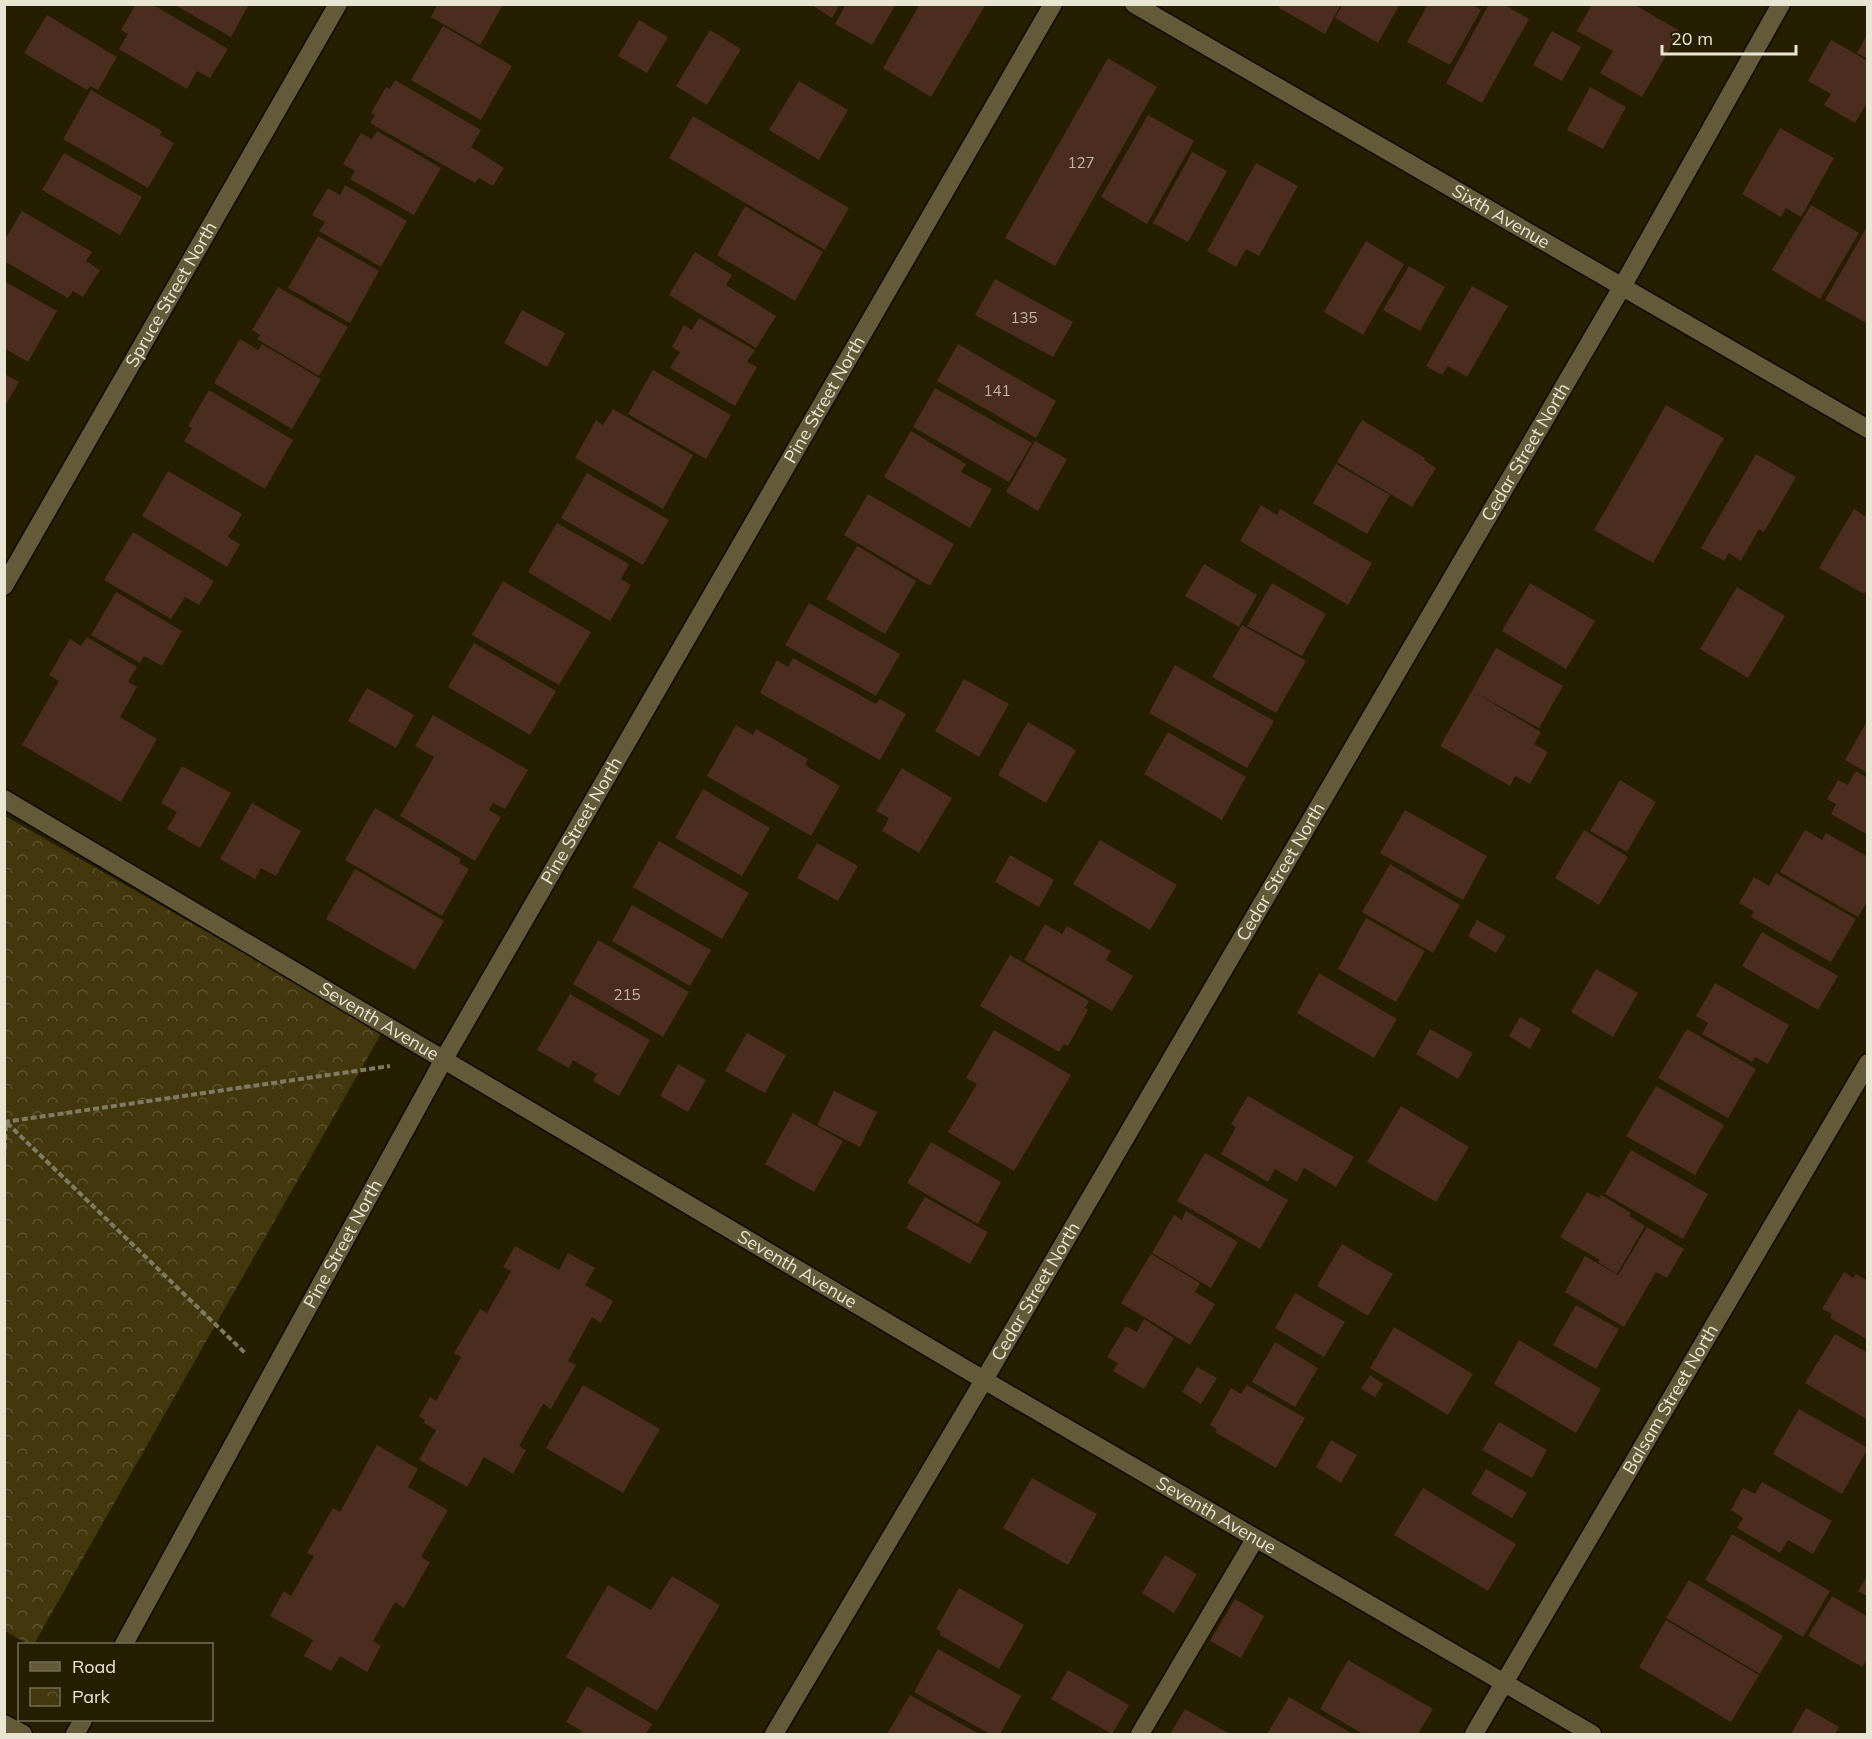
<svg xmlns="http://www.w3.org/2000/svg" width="1872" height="1739" viewBox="0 0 1872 1739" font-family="Mulish,sans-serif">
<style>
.park{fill:url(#park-crowns)}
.building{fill:#4a2d1e}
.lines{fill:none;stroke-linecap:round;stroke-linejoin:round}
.minor-casing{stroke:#0e0800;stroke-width:21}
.path{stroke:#817a62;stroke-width:4;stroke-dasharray:6 3;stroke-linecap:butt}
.minor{stroke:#635a3a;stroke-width:18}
.labels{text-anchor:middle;stroke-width:6;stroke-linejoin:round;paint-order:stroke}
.number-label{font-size:15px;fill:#c2b7a6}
.street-label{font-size:18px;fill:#eae5d3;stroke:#261e00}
</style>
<defs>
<pattern id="park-crowns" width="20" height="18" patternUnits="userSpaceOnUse" patternTransform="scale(1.5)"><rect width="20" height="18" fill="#42370d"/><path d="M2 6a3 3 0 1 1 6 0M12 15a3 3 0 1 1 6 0" fill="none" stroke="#5d542f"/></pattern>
</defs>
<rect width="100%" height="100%" fill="#261e00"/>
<!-- park -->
<path class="park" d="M5 816 382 1032 34 1644H28L5 1631Z"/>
<!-- building -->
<path class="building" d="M136 4H152L228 49 210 78 197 71 187 89 119 49 128 34 121 30Z
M173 4H249L231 37Z
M438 4H501L503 5 480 45 431 17Z
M810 4H840L832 18Z
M846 4H896L872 45 835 24Z
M920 4H986L931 97 883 68Z
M1281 4H1341L1325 34 1279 8Z
M1343 4H1400L1378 43 1335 18Z
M1428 4H1471L1481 10 1450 65 1407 42Z
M1489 4H1503L1529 19 1482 103 1446 83Z
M1592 4H1633L1680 31 1642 97 1600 73 1613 51 1577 31Z
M47 15 117 57 98 90 90 86 87 90 24 53Z
M639 20 668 37 647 73 618 56Z
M443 26 512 66 481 120 411 80Z
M710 30 741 49 707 105 676 86Z
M1552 31 1581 47 1562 81 1533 65Z
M1868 33V59L1857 53Z
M1831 40 1868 61V101L1855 123 1824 105 1831 94 1808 81Z
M1108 58 1157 87 1055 266 1005 238Z
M395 80 481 130 471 147 504 168 493 186 479 178 475 183 370 123 375 115 371 113 386 87 390 89Z
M799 81 848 110 819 160 769 130Z
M1590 87 1626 107 1603 149 1567 130Z
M91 90 162 131 160 135 174 143 148 188 63 139Z
M1148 115 1194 141 1147 224 1101 197Z
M693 116 849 208 825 250 669 158Z
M1780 128 1834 158 1801 217 1786 208 1781 217 1742 194Z
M377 131 441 168 414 215 350 179 355 171 343 164 361 133 372 139Z
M1192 152 1227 171 1188 242 1153 223Z
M64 153 142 197 120 235 42 190Z
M1256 163 1298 186 1259 256 1246 249 1236 267 1207 251Z
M345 185 407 221 381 267 319 231 325 222 312 215 328 188 340 195Z
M1811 205 1859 233 1820 299 1772 270Z
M745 206 823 252 795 301 717 255Z
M22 211 92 252 86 261 100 270 83 297 73 291 68 298 4 261V241Z
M1868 225V324L1825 300Z
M318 236 379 271 350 323 288 288Z
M1366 241 1404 264 1363 335 1324 312Z
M695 252 732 275 726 285 776 316 756 348 669 295Z
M1409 266 1445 287 1420 331 1383 310Z
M995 279 1073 322 1053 357 975 315Z
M4 281 57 311 28 362 4 348Z
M1472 286 1508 306 1467 377 1448 366 1442 375 1426 366Z
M278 287 348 327 319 376 257 339 260 335 252 330Z
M522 310 565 333 547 367 504 343Z
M699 318 755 350 747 362 757 367 735 406 670 368 680 352 672 347 684 325 692 330Z
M240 339 258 350 262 344 321 379 292 429 214 383Z
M958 344 1056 401 1036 438 937 381Z
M653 370 731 415 706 459 628 414Z
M4 374 19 382 4 408Z
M935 388 1032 443 1009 482 913 427Z
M209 390 293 440 265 489 184 441 192 428 188 426Z
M1666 405 1724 438 1653 563 1594 530Z
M613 409 693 455 663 509 575 458 596 420 603 425Z
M1362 420 1425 458 1424 460 1436 468 1412 507 1337 462Z
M911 431 966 464 961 472 992 489 970 528 884 477Z
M1035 441 1067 459 1038 511 1006 492Z
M1756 454 1796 477 1764 532 1759 529 1741 561 1729 553 1724 561 1701 548Z
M1336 464 1390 495 1367 534 1313 503Z
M168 471 242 514 228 537 240 544 227 567 142 516Z
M587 473 669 520 643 565 561 518Z
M868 494 954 544 930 586 844 535Z
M1261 505 1277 515 1280 509 1372 563 1348 605 1240 541Z
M1854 509 1868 518V588L1864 594 1819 568Z
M557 523 629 564 621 579 631 585 610 621 528 572Z
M133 532 214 581 199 605 185 597 171 619 104 580Z
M857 546 916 581 885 634 826 599Z
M1204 564 1257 595 1239 627 1185 596Z
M503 581 591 632 559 685 472 635Z
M1272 583 1326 614 1302 656 1247 626Z
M1530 583 1595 621 1566 669 1502 631Z
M1737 587 1785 616 1748 678 1700 649Z
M116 592 182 631 162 666 144 656 140 663 91 635Z
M809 603 900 654 876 696 785 645Z
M1242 625 1306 661 1276 713 1212 677Z
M87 637 137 667 128 682 137 687 120 717 157 739 121 802 22 745 59 681 49 675 70 639 81 646Z
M474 643 556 691 530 735 448 687Z
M1496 648 1563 686 1539 728 1472 691Z
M793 658 876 704 880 699 906 714 880 760 760 693 777 660 788 667Z
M1175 665 1274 721 1247 768 1149 713Z
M964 679 1009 704 979 757 935 731Z
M367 688 414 715 396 748 348 721Z
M1472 691 1541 732 1534 744 1548 752 1530 784 1515 776 1510 786 1440 746Z
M433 715 528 770 505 809 493 803 489 810 501 817 475 861 400 816 434 757 415 746Z
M1028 722 1076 750 1046 803 998 775Z
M1866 723 1868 724V773L1845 760Z
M736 725 753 735 756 729 808 759 805 765 840 786 811 836 707 776Z
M1168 732 1246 777 1222 820 1144 774Z
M182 766 231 793 200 848 167 829 177 812 161 803Z
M902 768 952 798 919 853 882 831 889 818 876 811Z
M1856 771 1868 778V835L1831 814 1836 804 1827 799 1838 780 1848 785Z
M1620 780 1656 802 1627 852 1590 831Z
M703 789 770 828 742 876 675 838Z
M252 803 301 831 276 876 261 868 255 879 220 859Z
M375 808 461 859 459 863 469 869 442 916 345 860Z
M1405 810 1487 856 1463 900 1380 853Z
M1584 830 1628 857 1599 905 1555 878Z
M1805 830 1822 840 1826 833 1868 857V900L1858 917 1780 872Z
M1100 840 1177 885 1150 930 1073 884Z
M659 841 749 893 722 939 633 887Z
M817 843 858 866 838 901 797 878Z
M1010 855 1054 880 1039 907 995 882Z
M1390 864 1460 905 1433 953 1362 912Z
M355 869 444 921 415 970 326 919Z
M1776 873 1856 919 1831 962 1751 917 1754 912 1739 903 1754 877 1769 886Z
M632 905 711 950 690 986 612 941Z
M1366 918 1425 951 1396 1002 1338 969Z
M1477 920 1506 936 1496 953 1468 936Z
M1045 924 1062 934 1067 926 1111 951 1106 960 1133 976 1112 1011 1024 960Z
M1762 932 1838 976 1818 1010 1742 966Z
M598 940 689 992 663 1037 573 984Z
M1010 955 1089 1001 1085 1008 1088 1010 1068 1046 1064 1044 1059 1052 980 1006Z
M1596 969 1638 993 1613 1037 1571 1012Z
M1319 973 1397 1019 1374 1058 1297 1013Z
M1715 983 1789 1025 1768 1064 1755 1057 1752 1062 1702 1034 1708 1023 1696 1016Z
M570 994 650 1040 619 1096 593 1081 597 1074 573 1060 569 1068 537 1050Z
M1520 1017 1541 1029 1530 1049 1509 1036Z
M1430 1029 1473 1053 1458 1079 1416 1054Z
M1687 1029 1756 1069 1728 1118 1658 1078Z
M994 1030 1071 1075 1014 1171 948 1132 977 1084 966 1078Z
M747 1033 786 1055 765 1093 725 1071Z
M678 1064 706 1080 688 1112 660 1096Z
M1656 1086 1724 1125 1695 1175 1626 1136Z
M834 1091 877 1112 860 1147 817 1125Z
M1248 1096 1354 1157 1336 1187 1304 1168 1297 1182 1275 1169 1268 1182 1221 1154 1236 1127 1231 1124Z
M1401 1106 1469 1147 1436 1202 1367 1162Z
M793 1113 843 1141 814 1192 765 1164Z
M931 1142 1001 1182 978 1224 907 1183Z
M1631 1150 1708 1194 1683 1239 1605 1194Z
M1205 1153 1288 1200 1260 1249 1177 1201Z
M1587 1192 1599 1198 1601 1195 1631 1213 1629 1216 1645 1226 1617 1274 1598 1262 1600 1260 1560 1237Z
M925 1197 988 1232 970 1264 906 1228Z
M1186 1211 1238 1242 1211 1288 1152 1253 1174 1215 1182 1220Z
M1647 1227 1684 1249 1667 1278 1656 1272 1624 1327 1565 1292 1585 1256 1618 1275Z
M1342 1244 1393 1274 1368 1316 1317 1286Z
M515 1246 559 1270 568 1253 595 1268 585 1285 613 1301 601 1323 592 1317 568 1361 576 1365 551 1409 543 1404 519 1446 526 1450 513 1474 484 1457 467 1487 419 1460 436 1430 424 1423 425 1420 419 1416 430 1397 436 1401 461 1357 454 1353 480 1309 487 1313 511 1271 503 1267Z
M1151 1254 1200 1283 1195 1292 1215 1304 1190 1345 1121 1303Z
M1844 1272 1853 1278 1856 1274 1868 1281V1340L1830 1318 1832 1314 1822 1309Z
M1295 1293 1345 1322 1324 1357 1275 1328Z
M1576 1305 1619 1329 1596 1369 1553 1345Z
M1144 1319 1174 1338 1144 1389 1113 1371 1118 1363 1107 1357 1126 1326 1137 1332Z
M1394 1327 1473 1374 1448 1415 1370 1368Z
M1835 1334 1868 1353V1420L1805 1383Z
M1519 1340 1601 1389 1576 1433 1494 1384Z
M1275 1342 1318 1368 1295 1407 1252 1382Z
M1197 1367 1217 1378 1201 1404 1182 1392Z
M1370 1375 1383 1384 1375 1397 1361 1389Z
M583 1385 660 1429 623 1493 546 1448Z
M1247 1385 1305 1418 1276 1468 1215 1432 1217 1429 1210 1425 1231 1388 1241 1394Z
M1799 1409 1868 1448 1842 1494 1773 1454Z
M1499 1422 1547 1450 1532 1478 1482 1450Z
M1331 1440 1357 1455 1341 1483 1316 1467Z
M377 1445 418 1469 408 1487 448 1510 421 1557 430 1562 404 1608 395 1602 373 1641 381 1646 367 1672 340 1656 331 1671 304 1656 313 1640 270 1616 284 1591 291 1596 314 1556 307 1553 333 1508 340 1512Z
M1486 1469 1527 1493 1512 1518 1471 1494Z
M1032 1478 1097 1514 1068 1565 1003 1528Z
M1762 1482 1832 1521 1813 1554 1788 1540 1780 1553 1737 1528 1743 1518 1731 1510 1743 1488 1755 1494Z
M1423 1488 1516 1544 1488 1591 1394 1535Z
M1732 1534 1830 1591 1803 1637 1705 1580Z
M1165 1555 1197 1574 1174 1613 1142 1593Z
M1868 1575V1597L1858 1591Z
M672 1576 720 1605 657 1711 566 1657 608 1585 651 1610Z
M1689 1580 1783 1636 1760 1674 1666 1618Z
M959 1588 1024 1625 999 1669 940 1635 941 1632 936 1629Z
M1832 1596 1868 1617V1658L1862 1667 1808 1636Z
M1235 1599 1264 1616 1241 1658 1210 1641Z
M1666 1620 1759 1675 1731 1722 1639 1667Z
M938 1649 1021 1696 1000 1734H990L914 1692Z
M1348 1660 1433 1709 1418 1734H1363L1320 1709Z
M1068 1670 1129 1705 1112 1734 1051 1699Z
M587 1686 652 1724 646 1734H580L582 1731 566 1722Z
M910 1695 979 1734H887Z
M1289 1697 1353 1734H1267Z
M1806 1708 1839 1727 1835 1734H1791Z
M1185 1709 1230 1734H1170Z"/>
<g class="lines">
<!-- minor casing -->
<g class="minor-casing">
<g id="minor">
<path id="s1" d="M1134 4 1868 429"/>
<path id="s2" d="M4 586 338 4"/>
<path id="s3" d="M4 799 984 1380 1592 1734"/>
<path id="s4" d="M124 1644 444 1059 1053 4"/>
<path d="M4 1724 23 1734"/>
<path d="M75 1734 83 1720"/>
<path id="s5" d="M774 1734 984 1380 1622 287 1781 4"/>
<path d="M1140 1734 1255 1539"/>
<path id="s6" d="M1474 1734 1868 1063"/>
</g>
</g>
<!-- path -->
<path class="path" d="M4 1122 390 1066
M7 1123 245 1353
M4 1158 6 1123"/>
<!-- minor -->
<use href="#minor" class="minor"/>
</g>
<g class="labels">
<!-- number labels -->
<g class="number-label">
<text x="1081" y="168">127</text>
<text x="1024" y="323">135</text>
<text x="997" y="396">141</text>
<text x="627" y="1000">215</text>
</g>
<!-- street labels -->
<g class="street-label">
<text dy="6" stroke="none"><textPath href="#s1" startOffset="424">Sixth Avenue</textPath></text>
<text dy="6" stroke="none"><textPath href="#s2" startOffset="336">Spruce Street North</textPath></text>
<text dy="6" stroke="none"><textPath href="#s4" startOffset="1428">Pine Street North</textPath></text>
<text dy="6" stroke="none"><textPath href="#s5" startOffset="1486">Cedar Street North</textPath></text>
<text dy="6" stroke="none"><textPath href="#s4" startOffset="942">Pine Street North</textPath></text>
<text dy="6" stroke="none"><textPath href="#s5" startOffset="1000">Cedar Street North</textPath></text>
<text dy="6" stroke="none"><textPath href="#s3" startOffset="436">Seventh Avenue</textPath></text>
<text dy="6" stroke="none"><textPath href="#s4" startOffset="456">Pine Street North</textPath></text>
<text dy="6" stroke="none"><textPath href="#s3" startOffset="922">Seventh Avenue</textPath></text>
<text dy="6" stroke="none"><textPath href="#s5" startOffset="514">Cedar Street North</textPath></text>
<text dy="6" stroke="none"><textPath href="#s6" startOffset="388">Balsam Street North</textPath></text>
<text dy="6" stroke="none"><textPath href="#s3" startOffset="1408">Seventh Avenue</textPath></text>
</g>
</g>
<!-- border -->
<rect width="1872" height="1739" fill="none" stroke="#eae5d3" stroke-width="12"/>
<!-- legend -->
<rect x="18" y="1643" width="195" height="78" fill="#261e00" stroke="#746e54" stroke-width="1.5"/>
<rect x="30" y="1662" width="30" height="9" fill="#635a3a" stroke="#746e54" stroke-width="1.5"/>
<text x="72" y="1673" font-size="18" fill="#eae5d3">Road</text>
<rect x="30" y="1688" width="30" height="18" fill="url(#park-crowns)" stroke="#746e54" stroke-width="1.5"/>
<text x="72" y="1703" font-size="18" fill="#eae5d3">Park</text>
<!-- scale -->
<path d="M1662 45v9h134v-9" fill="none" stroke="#eae5d3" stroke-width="3"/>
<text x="1671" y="45" font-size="18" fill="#eae5d3" stroke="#261e00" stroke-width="4.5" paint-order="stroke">20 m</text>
</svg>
